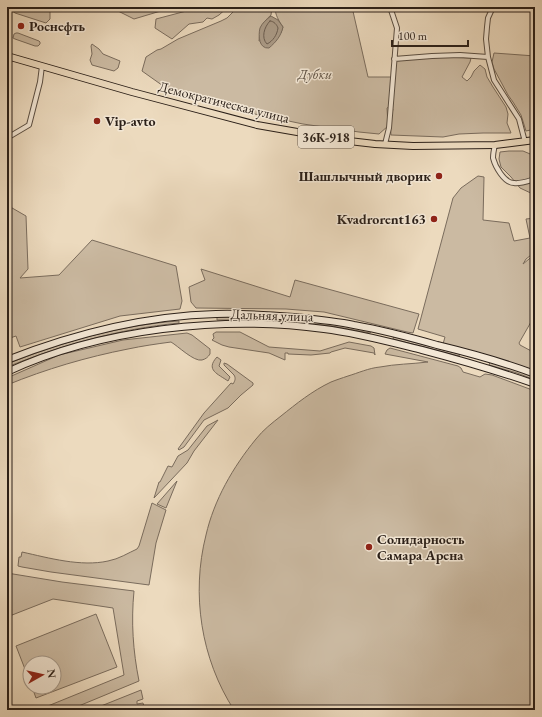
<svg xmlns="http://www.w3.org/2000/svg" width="542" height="717" viewBox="0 0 542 717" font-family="'EB Garamond',serif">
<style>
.green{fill:#cbbaa2;stroke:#7a6c5d}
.water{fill:#aa9a86;stroke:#77695a}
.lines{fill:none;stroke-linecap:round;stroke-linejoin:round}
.shore{stroke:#6a5c4f;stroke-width:1}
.minor-casing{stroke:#5a4e42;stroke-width:6}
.secondary-casing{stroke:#2a1f18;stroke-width:8}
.primary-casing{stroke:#2a1f18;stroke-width:8}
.minor{stroke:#f3e7d5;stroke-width:4}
.secondary{stroke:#f3e7d5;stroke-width:6}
.primary{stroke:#ecdabe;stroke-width:6}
.poi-dot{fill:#8f2418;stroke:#f3e7d5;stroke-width:1.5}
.labels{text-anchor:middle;stroke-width:3;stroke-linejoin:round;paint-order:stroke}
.shield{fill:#f3e7d5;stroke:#665b51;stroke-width:1}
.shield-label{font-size:13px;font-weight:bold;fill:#2a1f18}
.poi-label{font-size:14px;font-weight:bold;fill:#2a1f18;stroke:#f3e7d5;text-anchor:start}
.park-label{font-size:14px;font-style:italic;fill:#5a4e41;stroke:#f3e7d5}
.street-label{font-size:14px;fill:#2a1f18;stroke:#f3e7d5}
</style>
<rect width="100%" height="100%" fill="#ecdabe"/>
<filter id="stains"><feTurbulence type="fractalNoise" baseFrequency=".005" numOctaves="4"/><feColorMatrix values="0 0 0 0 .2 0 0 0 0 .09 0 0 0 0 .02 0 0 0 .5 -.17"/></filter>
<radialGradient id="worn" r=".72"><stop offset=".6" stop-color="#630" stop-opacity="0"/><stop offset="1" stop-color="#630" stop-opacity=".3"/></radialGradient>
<!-- green -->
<path class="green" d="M7 7H49L50 10V19L46 23 15 13Z
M110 7H174L134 19Z
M199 7H228L219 15 212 19 207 18 203 22 189 24 172 39 155 28 156 19 194 9Z
M238 7H272L271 15C261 24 260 29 259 41L281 33 283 27C279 21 275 15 275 7H352L368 77H395L396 61 423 58H433L443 57 471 58 470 62 462 77 467 81 471 77 474 71 480 65 485 69 487 77 493 87 506 107 508 114 507 123 511 133H483L459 134 443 137 391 135 390 123 393 109 390 106 387 108 388 126 379 134 359 132 303 124 250 113 205 102 181 95 166 88 142 71 146 57 157 50 161 49 178 39 221 21 227 18Z
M16 33H18L39 41 40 42V44L38 46H35L15 39 13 38 14 34Z
M92 44 99 49 103 54 120 61 118 68 114 71 92 65 90 60 92 54 91 46Z
M494 53 535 56V129L526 131 521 115 513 102 508 95 494 69 492 62Z
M509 151H523L535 156V195L520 188 511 177 501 167 499 159 500 152Z
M478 176 484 177 483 220 509 223 514 241 530 238 526 219 535 218V252L526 259 523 264 535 254V315L519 343 520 345 535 353V371L443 344 445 337 418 329 453 198 461 188Z
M7 205 26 216 28 269 20 278 59 275 92 240 176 266 182 301 180 309 120 316 20 347 16 336 7 339Z
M201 269 290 297 295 280 419 314 413 333 407 332 324 312 286 309 196 308 191 302 189 287 205 280Z
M217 317H270L269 320H217Z
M281 318 306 320 372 330 370 333 332 326 280 321Z
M179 321V323C119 329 62 345 7 367V364C62 342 120 325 179 321Z
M216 332H240L269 347 320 351 349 342 371 346 374 348 375 355 374 353 345 348 331 352 330 353 311 355 288 354V353H285V360L269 353 229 347 222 345 212 340 214 338 213 334Z
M187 333 192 335 210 349V354C208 357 206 359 202 360 194 362 178 346 171 342 156 344 142 346 128 349 87 357 46 369 7 385V378L59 355 89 348 123 340Z
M394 335 460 354 459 356 393 339Z
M390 348 458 366 461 368 463 372 480 377 485 374 492 375 535 391V710H234C201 659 191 594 206 535 214 500 233 467 256 439 263 430 272 423 281 416 296 404 312 391 331 382 336 380 342 378 348 376 358 373 369 368 380 367 395 364 412 364 428 362L385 354 387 350Z
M217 357 221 360 219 366 230 377 228 381C218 374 205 370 217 357Z
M490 362 531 375 535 377V380L517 373 489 365Z
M224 363 227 364 253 383V385L241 395 228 408 204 420 184 447 179 450 178 449 204 413 231 383 233 384C235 381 236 378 234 375L224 365Z
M218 420 194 451 187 463 154 498 159 482H160L168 466 172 467 178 456 188 450 207 426Z
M177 481 166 508 157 504Z
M152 503 166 510 156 543 149 585 51 572 22 567 18 566 19 557H21L22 552C49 558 81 567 108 561 119 559 128 553 137 549L139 546Z
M7 573 62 582 134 591C131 622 133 651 139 681L69 710H38L124 675 113 608 53 599 7 617Z
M96 614 117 667 36 698 32 687H54V663H30V682L16 646Z
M141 690 143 699 137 701V704L143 703 145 710H91Z"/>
<!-- water -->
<path class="water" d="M271 16 278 20 283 27C281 36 276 42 269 48 259 49 258 36 260 28 262 23 267 19 271 16Z"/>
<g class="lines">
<!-- shore -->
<path class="shore" d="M270 21C274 21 277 25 278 28 277 35 273 41 267 44 261 38 264 27 270 21Z"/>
<!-- minor casing -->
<g class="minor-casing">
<path id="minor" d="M493 7 488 18 487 27 486 39 488 57 494 80 519 119 525 142
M394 59 432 56 460 55 488 57
M7 138 29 125 40 82 42 66
M385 144 389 128 397 28 390 7
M495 145C494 149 493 154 493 158 495 166 504 183 514 183 521 184 528 181 535 179"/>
</g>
<!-- secondary casing -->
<g class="secondary-casing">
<path id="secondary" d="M7 360C73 334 144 316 216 314 242 313 268 315 294 317 314 319 335 321 354 325 382 330 409 337 437 345 470 353 503 362 535 374
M7 372C99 329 224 315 324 329 357 333 390 342 422 350 460 360 498 371 535 384"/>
</g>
<!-- primary casing -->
<g class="primary-casing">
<path id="primary" d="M7 56 132 92 257 125 349 141 375 144 413 146 495 145 535 140"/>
</g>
<!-- minor -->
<use href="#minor" class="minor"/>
<!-- secondary -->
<use href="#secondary" class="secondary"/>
<!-- primary -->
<use href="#primary" class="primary"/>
</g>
<!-- markers -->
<g class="poi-dot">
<circle cx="21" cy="26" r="4"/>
<circle cx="97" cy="121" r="4"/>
<circle cx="439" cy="176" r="4"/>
<circle cx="434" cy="219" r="4"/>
<circle cx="369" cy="547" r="4"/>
</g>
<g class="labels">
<!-- shield labels -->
<rect class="shield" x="298" y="126" width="56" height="22" rx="3"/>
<g class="shield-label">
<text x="326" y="142">36К-918</text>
</g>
<!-- poi labels -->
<g class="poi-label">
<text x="29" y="31">Роснефть</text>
<text x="105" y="126">Vip-avto</text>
<text x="431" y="181" text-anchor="end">Шашлычный дворик</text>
<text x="426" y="224" text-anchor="end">Kvadrorent163</text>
<text x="377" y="544">Солидарность<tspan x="377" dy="16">Самара Арена</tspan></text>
</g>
<!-- park labels -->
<g class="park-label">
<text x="315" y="79">Дубки</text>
</g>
<!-- street labels -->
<g class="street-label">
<text transform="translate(224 102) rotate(14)" y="5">Демократическая улица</text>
<text transform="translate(272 315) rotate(2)" y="5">Дальняя улица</text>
</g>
</g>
<!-- margin -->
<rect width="542" height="717" fill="none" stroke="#ecdabe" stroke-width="24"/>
<rect x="8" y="8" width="526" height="701" fill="none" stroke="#2a1f18" stroke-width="2"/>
<rect x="12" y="12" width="518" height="693" fill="none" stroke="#2a1f18"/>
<!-- north arrow -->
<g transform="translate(42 675) rotate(82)"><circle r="19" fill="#f3e7d5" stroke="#a39789"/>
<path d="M0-3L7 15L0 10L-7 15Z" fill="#8f2418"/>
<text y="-6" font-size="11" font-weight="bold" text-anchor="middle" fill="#2a1f18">N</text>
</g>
<!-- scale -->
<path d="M392 40v6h76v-6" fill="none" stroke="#2a1f18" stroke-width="2"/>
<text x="398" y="40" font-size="12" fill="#2a1f18" stroke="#f3e7d5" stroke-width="3" paint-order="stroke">100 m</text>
<rect width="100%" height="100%" filter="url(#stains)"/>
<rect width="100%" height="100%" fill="url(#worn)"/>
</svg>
